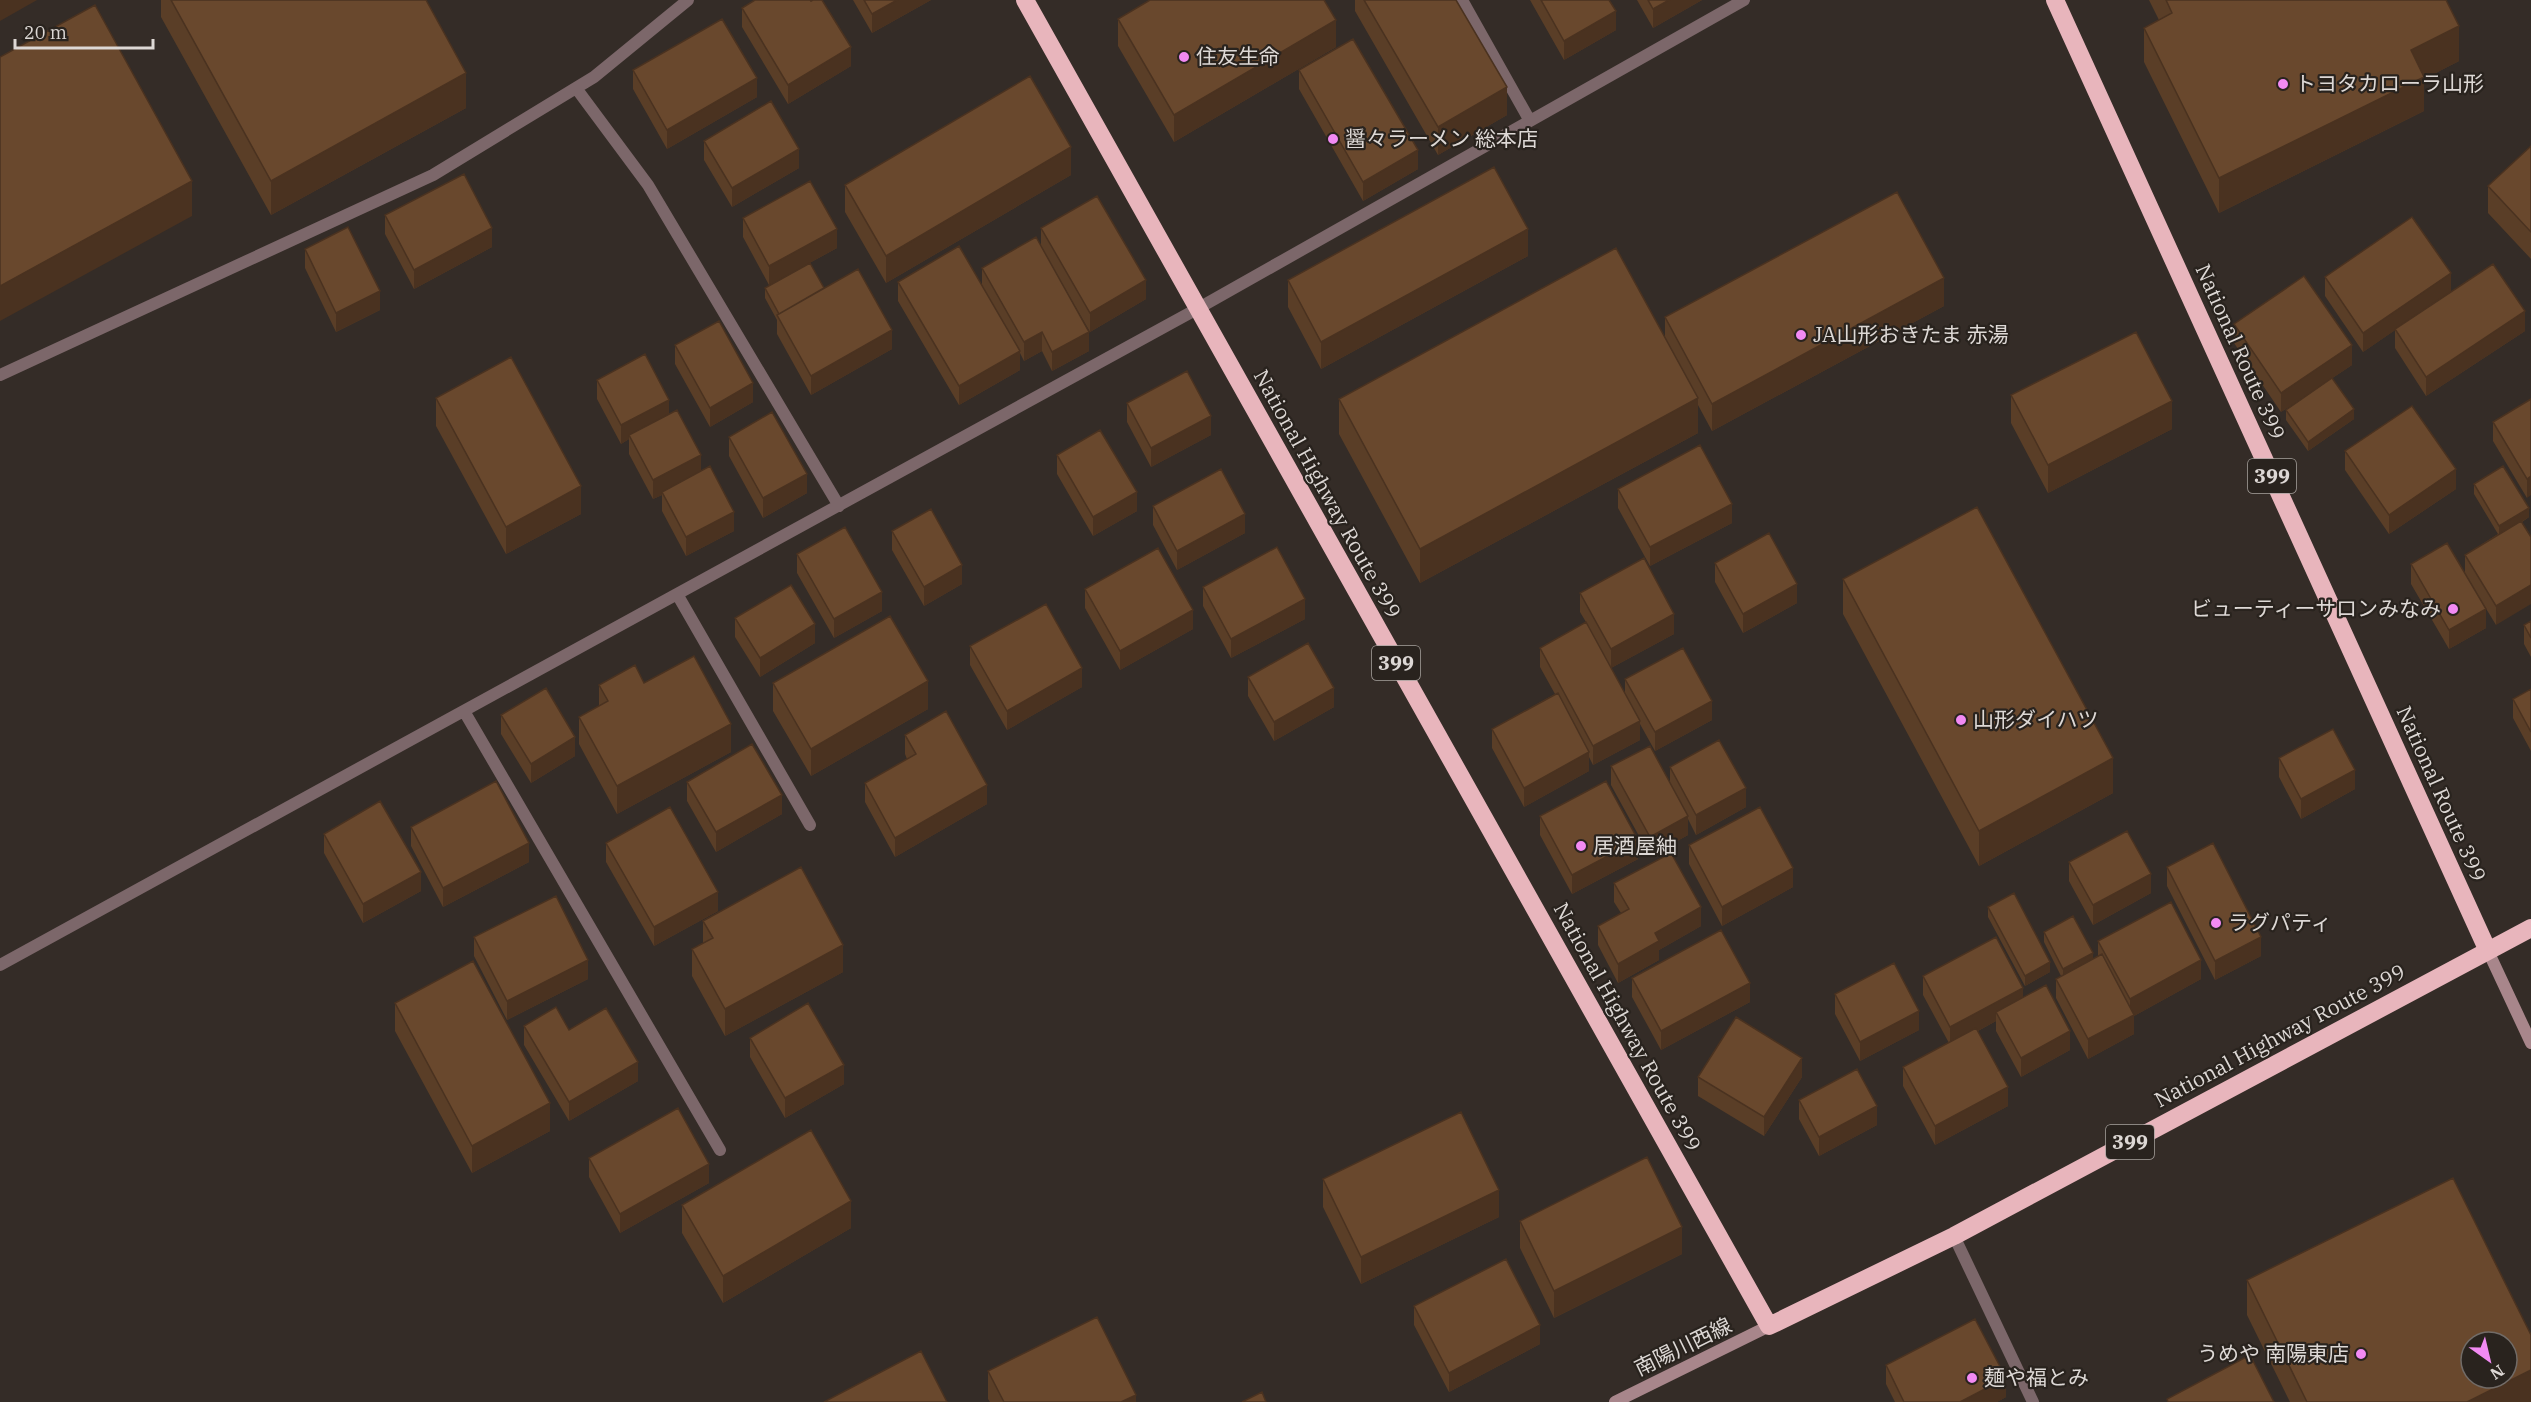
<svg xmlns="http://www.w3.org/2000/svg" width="2531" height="1402" viewBox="0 0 2531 1402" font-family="'IBM Plex Serif','Noto Sans JP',serif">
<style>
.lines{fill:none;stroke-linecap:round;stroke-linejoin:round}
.lane{stroke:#7c676a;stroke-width:12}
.secondary{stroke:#a8868b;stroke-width:12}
.highway{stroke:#e8b5bc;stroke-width:18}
.wall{fill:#5a3e27}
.shaded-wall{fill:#4a3220}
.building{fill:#69482d;stroke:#4a3220;stroke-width:1.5;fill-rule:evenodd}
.poi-dot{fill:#f28af3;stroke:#29231e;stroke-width:2}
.labels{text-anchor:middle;stroke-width:4.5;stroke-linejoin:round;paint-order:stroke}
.shield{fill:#29231e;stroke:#a7a29e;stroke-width:1.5}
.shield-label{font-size:20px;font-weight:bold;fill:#ddd8d5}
.poi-label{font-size:21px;fill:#ddd8d5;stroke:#29231e;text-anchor:start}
.street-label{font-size:21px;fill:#ddd8d5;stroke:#29231e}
</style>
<rect width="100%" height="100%" fill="#342c27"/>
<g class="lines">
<!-- lane -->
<path class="lane" d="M1462 0 1530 121
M576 88 648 185 839 506
M0 375 433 175 594 77 688 0
M677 594 810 825
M464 711 720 1150
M0 965 1197 309 1744 0
M1954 1236 2033 1402"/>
<!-- secondary -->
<path class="secondary" d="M2488 951 2531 1043
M1615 1402 1769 1326"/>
<!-- highway -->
<path class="highway" d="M1025 0 1769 1326 1954 1236 2531 928
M2055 0 2488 951"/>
</g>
<!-- wall -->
<path class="wall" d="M161 0H426L466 108 271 215 161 17Z
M853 0H931L872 33Z
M1355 0H1456L1507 115 1438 155 1355 11Z
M1530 0H1609L1616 30 1564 60Z
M1637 0H1702L1653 28Z
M2149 0H2446L2459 61 2424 79V111L2219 213 2144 62V28L2159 20Z
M742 8 851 66 788 104 742 27Z
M1118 19 1336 47 1174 142 1118 46Z
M633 70 757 97 667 149 633 89Z
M1299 70 1418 169 1363 201 1299 89Z
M704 141 799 168 732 207 704 160Z
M2531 146V259L2488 213V186Z
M1071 175 886 283 845 212V185Z
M385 215 492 247 414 289 385 234Z
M743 218 837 248 769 285 743 237Z
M1041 228 1146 299 1090 332 1060 280 1089 351 1052 371 1042 351 1024 361 1020 353V370L959 405 898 301V282L982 285V268L1041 246Z
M305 249 380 310 336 332 305 268Z
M1528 256 1321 369 1288 307V280Z
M2325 277 2451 292 2525 331 2426 396 2395 348V330L2363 352 2325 296Z
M765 288H824L892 349 811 395 777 334V320L765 298Z
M1944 306 1712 431 1698 405V433L1420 583 1339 434V399L1665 337V317Z
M2234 324 2352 365 2281 412 2234 343Z
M675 345 753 402 710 427 675 364Z
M597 380 669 414 734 531 686 556 662 511V495L653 499 629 454V439L621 444 597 399Z
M2011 395 2172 429 2048 493 2011 423Z
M436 398 581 514 506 554 436 426Z
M2531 399 2527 498 2493 441V422Z
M1127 403 1211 435 1151 467 1127 422Z
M2286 410 2354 419 2308 451 2286 420Z
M729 437 807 493 763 518 729 456Z
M2345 451 2456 489 2389 534 2345 470Z
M1057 455 1137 511 1093 536 1057 474Z
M2474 484 2529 517 2522 522 2496 625 2465 574V555L2498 534 2474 494Z
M1618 489 1732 523 1650 566 1618 508Z
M1153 506 1245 533 1177 570 1153 525Z
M892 531 962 584 924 606 892 550Z
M797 554 882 611 834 638 797 573Z
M1715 563 1797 603 1743 633 1715 582Z
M2411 564 2486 628 2449 649 2411 584Z
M1843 579 2113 793 1979 866 1843 614Z
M1203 587 1305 619 1231 658 1203 606Z
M1085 589 1193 629 1120 670 1085 608Z
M1580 593 1674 634 1611 668 1625 694V679L1712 720 1655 751 1640 724V740L1593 765 1589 757V771L1524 807 1492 748V729L1555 694 1540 667V648L1586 622 1580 612Z
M735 618 815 643 760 677 735 637Z
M2531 621V657L2524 644V625Z
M970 646 1082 687 1007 730 970 665Z
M1248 677 1334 707 1274 741 1248 696Z
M644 683 731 752 617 814 579 744V717L599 706V685Z
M773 683 928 709 811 776 773 711Z
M2531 689V751L2513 718V699Z
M501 715 575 756 531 783 501 734Z
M905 735 987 804 895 857 865 802V783L907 759 905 754Z
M2279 758 2355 789 2301 819 2279 777Z
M1611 766 1670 783V767L1746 807 1696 835 1688 819V835L1650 856 1611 785Z
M687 782 782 814 716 852 687 801Z
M1540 816 1638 859 1572 894 1540 835Z
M411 827 529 862 443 907 411 846Z
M324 834 421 891 363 923 324 853Z
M606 843 718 911 654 946 606 862Z
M1689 845 1793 887 1722 926 1689 864Z
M2069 862 2151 893 2093 925 2069 881Z
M2167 867 2261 956 2215 980 2167 886Z
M1614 883 1701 926 1659 950V960L1618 983 1598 945V926L1621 913 1614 902Z
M1988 907 2050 972 2025 986 1988 917Z
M703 921 843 972 725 1036 692 976V949L703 943Z
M2044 932 2093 959 2098 956V941L2201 979 2134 1016V1034L2088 1059 2056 998V979L2061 976 2044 942Z
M474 937 588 979 507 1020 474 956Z
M1923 976 2023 998 2070 1050 2021 1077 1996 1031V1021L1978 1031 2008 1106 1935 1145 1903 1086V1067L1949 1043 1923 995Z
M1632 978 1750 1002 1661 1050 1632 997Z
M1835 994 1919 1030 1860 1061 1835 1014Z
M395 1003 550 1131 472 1173 395 1031Z
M524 1026 569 1030 638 1081 569 1121 524 1045Z
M750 1038 844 1084 785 1118 750 1057Z
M1698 1077H1802L1764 1136 1698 1096Z
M1799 1100 1877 1125 1819 1156 1799 1119Z
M589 1158 709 1183 620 1233 589 1177Z
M1323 1179 1499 1217 1361 1284 1323 1207Z
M682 1205 851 1228 723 1303 682 1233Z
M1520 1221 1682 1254 1554 1318 1520 1248Z
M2247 1280 2531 1402H2290L2247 1315Z
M1414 1306 1540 1344 1449 1392 1414 1325Z
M1886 1365 2006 1397 1997 1402H1895L1886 1384Z
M988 1371 1136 1402H990L988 1399Z"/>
<!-- shaded-wall -->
<path class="shaded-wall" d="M0 0H37L0 21Z
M897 0H931L872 33V14Z
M1669 0H1702L1653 28V9Z
M1616 11V30L1564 60V41Z
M1336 20V47L1174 142V115Z
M2459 26V61L2424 79V111L2219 213V178L2411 50Z
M851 47V66L788 104V85Z
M466 73V108L271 215V181Z
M757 78V97L667 149V130Z
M1507 87V115L1438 155V127Z
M1071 147V175L886 283V256Z
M799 149V168L732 207V188Z
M1418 150V169L1363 201V182Z
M192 181V216L0 321V286Z
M492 228V247L414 289V270Z
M837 229V248L769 285V266Z
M1528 229V256L1321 369V342Z
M2451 273V292L2363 352V333Z
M1944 278V306L1712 431V404Z
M1146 280V299L1090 332V313Z
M380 291V310L336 332V313Z
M2525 311V331L2426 396V377Z
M892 330V349L811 395V376Z
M1042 332V351L1024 361V342Z
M1089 332V351L1052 371V352Z
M2352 345V365L2281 412V393Z
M1020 351V370L959 405V386Z
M753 383V402L710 427V408Z
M1698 398V433L1420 583V549Z
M669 400V419L629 435V439L621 444V425Z
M2172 401V429L2048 493V465Z
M2354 409V419L2308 451V442Z
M1211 416V435L1151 467V448Z
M701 455V474L662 492V495L653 499V480Z
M2456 469V489L2389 534V515Z
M807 474V493L763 518V498Z
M2531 476V495L2527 498V479Z
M581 486V514L506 554V527Z
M1137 492V511L1093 536V517Z
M1732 504V523L1650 566V547Z
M2529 508V517L2499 536V526Z
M734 512V531L686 556V537Z
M1245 514V533L1177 570V551Z
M962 565V584L924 606V587Z
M1797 584V603L1743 633V614Z
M2531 585V604L2496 625V606Z
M882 592V611L834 638V619Z
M1305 599V619L1231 658V639Z
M2486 609V628L2449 649V630Z
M1193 610V629L1120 670V651Z
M1674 614V634L1611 668V649Z
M815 624V643L760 677V658Z
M1082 668V687L1007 730V711Z
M928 681V709L811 776V749Z
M1334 688V707L1274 741V722Z
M1712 701V720L1655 751V732Z
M1640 721V740L1593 765V746Z
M731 724V752L617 814V786Z
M575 737V756L531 783V764Z
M1589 752V771L1524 807V788Z
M2113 758V793L1979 866V831Z
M2355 770V789L2301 819V799Z
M987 785V804L895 857V838Z
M1746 788V807L1696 835V815Z
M782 795V814L716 852V832Z
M1688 816V835L1650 856V837Z
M1638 840V859L1572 894V875Z
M529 843V862L443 907V888Z
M1793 868V887L1722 926V907Z
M421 872V891L363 923V904Z
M2151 874V893L2093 925V905Z
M718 892V911L654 946V927Z
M1701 907V926L1659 950V960L1618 983V964L1655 933Z
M2261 937V956L2215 980V961Z
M843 945V972L725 1036V1009Z
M2093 953V962L2063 979V969Z
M588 960V979L507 1020V1001Z
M2201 960V979L2134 1016V1034L2088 1059V1039L2130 1017V999Z
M2050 962V972L2025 986V976Z
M1750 983V1002L1661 1050V1031Z
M2023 988V1007L1996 1012V1021L1950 1046V1027Z
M1919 1011V1030L1860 1061V1042Z
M2070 1031V1050L2021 1077V1058Z
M1802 1058V1077L1764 1136V1117Z
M638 1062V1081L569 1121V1102Z
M844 1065V1084L785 1118V1098Z
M2008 1087V1106L1935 1145V1126Z
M550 1103V1131L472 1173V1146Z
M1877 1106V1125L1819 1156V1137Z
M709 1164V1183L620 1233V1214Z
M1499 1190V1217L1361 1284V1257Z
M851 1201V1228L723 1303V1276Z
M1682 1227V1254L1554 1318V1291Z
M1540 1325V1344L1449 1392V1373Z
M2531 1370V1402H2467Z
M2006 1378V1397L1997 1402H1960Z
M1136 1395V1402H1121Z"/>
<!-- building -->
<path class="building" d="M171 0H426L466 73 271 181Z
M755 0H810L811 1 813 0H822L851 47 788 85 742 8Z
M864 0H897L872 14Z
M1150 0H1324L1336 20 1174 115 1118 19Z
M1364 0H1456L1507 87 1438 127Z
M1541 0H1609L1616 11 1564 41Z
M1648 0H1669L1653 9Z
M2166 0H2446L2459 26 2411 50 2424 77 2219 178 2144 28 2172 13Z
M95 5 192 181 0 286V57Z
M722 19 757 78 667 130 633 70Z
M1353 39 1418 150 1363 182 1299 70Z
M1030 76 1071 147 886 256 845 185Z
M771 101 799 149 732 188 704 141Z
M2531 146V232L2488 186Z
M1494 167 1528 229 1321 342 1288 280Z
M464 174 492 228 414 270 385 215Z
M810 181 837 229 769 266 743 218Z
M1897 192 1944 278 1712 404 1665 317Z
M1097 196 1146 280 1090 313 1041 228Z
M2412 217 2451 273 2363 333 2325 277Z
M348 227 380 291 336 313 305 249Z
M1036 237 1089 332 1052 352 1042 332 1024 342 982 268Z
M959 246 1020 351 959 386 898 282Z
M1616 248 1698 398 1420 549 1339 399Z
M810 263 824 288 779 314 765 288Z
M2493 264 2525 311 2426 377 2395 329Z
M858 269 892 330 811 376 777 315Z
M2304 276 2352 345 2281 393 2234 324Z
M719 321 753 383 710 408 675 345Z
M2136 332 2172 401 2048 465 2011 395Z
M645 354 669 400 621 425 597 380Z
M511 357 581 486 506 527 436 398Z
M1187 371 1211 416 1151 448 1127 403Z
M2332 378 2354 409 2308 442 2286 410Z
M2531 399V476L2527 479 2493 422Z
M2412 406 2456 469 2389 515 2345 451Z
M677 410 701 455 653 480 629 435Z
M772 412 807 474 763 498 729 437Z
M1100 430 1137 492 1093 517 1057 455Z
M1700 445 1732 504 1650 547 1618 489Z
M710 466 734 512 686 537 662 492Z
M2503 466 2529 508 2499 526 2474 484Z
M1221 469 1245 514 1177 551 1153 506Z
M1977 507 2113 758 1979 831 1843 579Z
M931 509 962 565 924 587 892 531Z
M2521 521 2531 537V585L2496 606 2465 555Z
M845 527 882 592 834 619 797 554Z
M1769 533 1797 584 1743 614 1715 563Z
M2447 543 2486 609 2449 630 2411 564Z
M1277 547 1305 599 1231 639 1203 587Z
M1158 548 1193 610 1120 651 1085 589Z
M1644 558 1674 614 1611 649 1580 593Z
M791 585 815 624 760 658 735 618Z
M1046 604 1082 668 1007 711 970 646Z
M890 616 928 681 811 749 773 683Z
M2531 621V638L2524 625Z
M1586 622 1640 721 1593 746 1540 648Z
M1308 643 1334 688 1274 722 1248 677Z
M1683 648 1712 701 1655 732 1625 679Z
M694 656 731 724 617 786 579 717 608 701 599 685 635 665 644 683Z
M546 688 575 737 531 764 501 715Z
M2531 689V732L2513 699Z
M1558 693 1589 752 1524 788 1492 729Z
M946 711 987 785 895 838 865 783 916 754 905 735Z
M2333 729 2355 770 2301 799 2279 758Z
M1719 740 1746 788 1696 815 1670 767Z
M752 744 782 795 716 832 687 782Z
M1650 746 1688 816 1650 837 1611 766Z
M496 781 529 843 443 888 411 827Z
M1606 781 1638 840 1572 875 1540 816Z
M380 801 421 872 363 904 324 834Z
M670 807 718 892 654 927 606 843Z
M1760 807 1793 868 1722 907 1689 845Z
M2127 831 2151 874 2093 905 2069 862Z
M2213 843 2261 937 2215 961 2167 867Z
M1671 853 1701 907 1655 933 1659 941 1618 964 1598 926 1629 909 1614 883Z
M801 867 843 945 725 1009 692 949 713 938 703 921Z
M2014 893 2050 962 2025 976 1988 907Z
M556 896 588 960 507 1001 474 937Z
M2171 902 2201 960 2130 999 2098 941Z
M2073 916 2093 953 2063 969 2044 932Z
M1721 930 1750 983 1661 1031 1632 978Z
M1996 937 2023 988 1950 1027 1923 976Z
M2102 954 2134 1015 2088 1039 2056 979Z
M473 961 550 1103 472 1146 395 1003Z
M1894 963 1919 1011 1860 1042 1835 994Z
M2046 985 2070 1031 2021 1058 1996 1012Z
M808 1003 844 1065 785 1098 750 1038Z
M556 1007 569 1030 606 1008 638 1062 569 1102 524 1026Z
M1736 1017 1802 1058 1764 1117 1698 1077Z
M1976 1028 2008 1087 1935 1126 1903 1067Z
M1857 1069 1877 1106 1819 1137 1799 1100Z
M678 1108 709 1164 620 1214 589 1158Z
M1461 1112 1499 1190 1361 1257 1323 1179Z
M811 1130 851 1201 723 1276 682 1205Z
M1647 1157 1682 1227 1554 1291 1520 1221Z
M2453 1178 2531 1335V1370L2467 1402H2307L2247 1280ZM2471 1342H2507V1378H2471Z
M1506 1259 1540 1325 1449 1373 1414 1306Z
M1097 1317 1136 1395 1121 1402H1004L988 1371Z
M1975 1319 2006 1378 1960 1402H1904L1886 1365Z
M921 1351 947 1402H824Z
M2250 1355 2274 1402H2168L2167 1399Z
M1262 1392 1266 1402H1242Z"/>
<!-- markers -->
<g class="poi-dot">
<circle cx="1184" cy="57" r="6"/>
<circle cx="2283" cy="84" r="6"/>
<circle cx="1333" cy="139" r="6"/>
<circle cx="1801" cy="335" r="6"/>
<circle cx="2453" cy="609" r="6"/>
<circle cx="1961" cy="720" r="6"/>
<circle cx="1581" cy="846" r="6"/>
<circle cx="2216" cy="923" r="6"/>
<circle cx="2361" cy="1354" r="6"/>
<circle cx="1972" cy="1378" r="6"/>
</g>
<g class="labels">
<!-- shield labels -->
<g class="shield">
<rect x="2248" y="459" width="48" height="34" rx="4.5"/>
<rect x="1372" y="646" width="48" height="34" rx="4.5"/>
<rect x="2106" y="1125" width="48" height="34" rx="4.5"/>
</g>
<g class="shield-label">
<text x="2272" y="483">399</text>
<text x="1396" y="670">399</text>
<text x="2130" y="1149">399</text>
</g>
<!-- poi labels -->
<g class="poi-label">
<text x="1196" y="64">住友生命</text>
<text x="2295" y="91">トヨタカローラ山形</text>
<text x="1345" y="146">醤々ラーメン 総本店</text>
<text x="1813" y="342">JA山形おきたま 赤湯</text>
<text x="2441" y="616" text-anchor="end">ビューティーサロンみなみ</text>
<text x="1973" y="727">山形ダイハツ</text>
<text x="1593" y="853">居酒屋紬</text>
<text x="2228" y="930">ラグパティ</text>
<text x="2349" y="1361" text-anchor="end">うめや 南陽東店</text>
<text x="1984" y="1385">麺や福とみ</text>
</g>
<!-- street labels -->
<g class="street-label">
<text transform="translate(2240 352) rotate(66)" y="7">National Route 399</text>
<text transform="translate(1327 494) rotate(61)" y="7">National Highway Route 399</text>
<text transform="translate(2441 794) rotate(66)" y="7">National Route 399</text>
<text transform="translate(1627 1027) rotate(61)" y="7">National Highway Route 399</text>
<text transform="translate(2280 1036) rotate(-28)" y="7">National Highway Route 399</text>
<text transform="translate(1683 1347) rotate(-26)" y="7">南陽川西線</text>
</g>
</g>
<!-- north arrow -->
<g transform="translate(2489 1360) rotate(146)"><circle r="28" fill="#29231e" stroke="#716b67" stroke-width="1.5"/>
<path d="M0-4.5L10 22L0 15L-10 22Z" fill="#f28af3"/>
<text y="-9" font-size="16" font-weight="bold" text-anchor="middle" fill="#ddd8d5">N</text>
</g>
<!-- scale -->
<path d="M15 39v9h138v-9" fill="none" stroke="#ddd8d5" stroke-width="3"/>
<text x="24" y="39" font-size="18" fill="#ddd8d5" stroke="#29231e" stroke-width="4.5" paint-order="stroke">20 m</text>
</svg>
